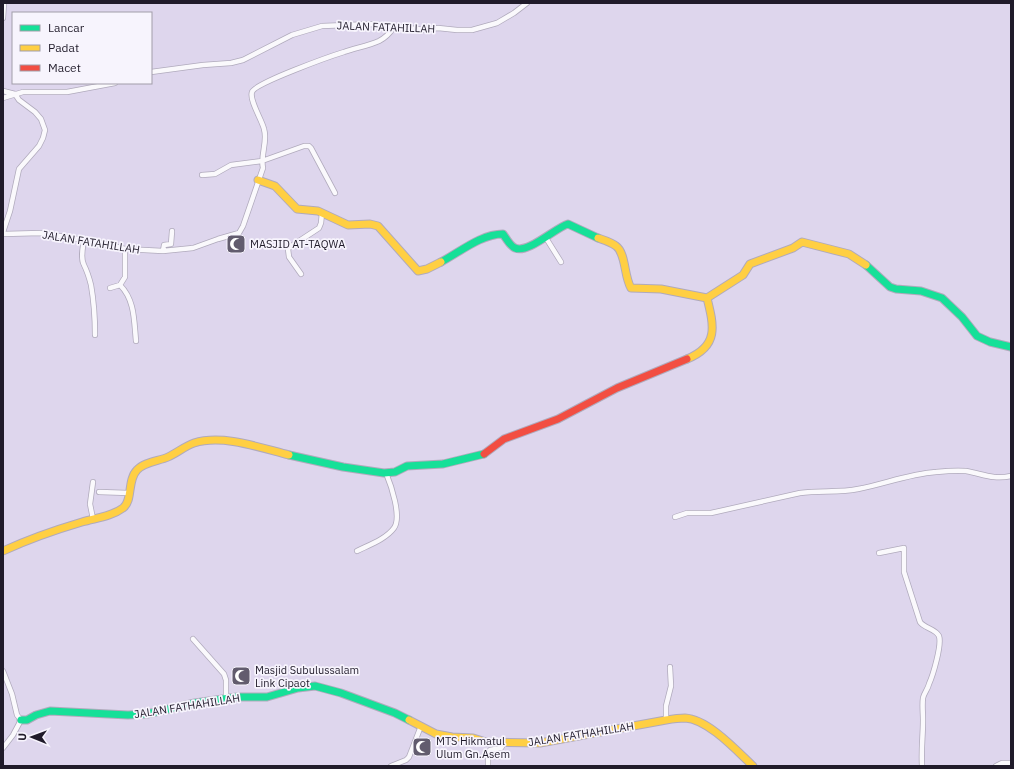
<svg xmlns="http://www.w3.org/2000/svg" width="1014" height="769" viewBox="0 0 1014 769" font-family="'IBM Plex Sans',sans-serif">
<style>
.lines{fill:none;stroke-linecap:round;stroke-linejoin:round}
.street-casing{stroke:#b0aabc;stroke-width:6}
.fast-casing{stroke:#b0aabc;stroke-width:9}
.slow-casing{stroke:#b0aabc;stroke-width:9}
.jam-casing{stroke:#b0aabc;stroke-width:9}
.street{stroke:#faf9fc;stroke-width:4.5}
.fast{stroke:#16e098;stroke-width:7}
.slow{stroke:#ffcf43;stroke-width:7}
.jam{stroke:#f24e42;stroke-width:7}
.labels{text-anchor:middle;stroke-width:3.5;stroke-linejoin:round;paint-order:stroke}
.street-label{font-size:11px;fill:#201b2a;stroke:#f7f4fd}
.poi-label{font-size:11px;fill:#201b2a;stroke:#f7f4fd;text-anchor:start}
</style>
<rect width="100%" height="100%" fill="#ded6ed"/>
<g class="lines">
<!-- street casing -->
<g class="street-casing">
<path id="street" d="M3 18 4 3
M151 72 203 65 231 63 243 60 292 35 322 26 373 24 425 30 438 28 457 30H472L497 23 514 13 527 3
M3 91 15 94 19 100 35 112 41 119 45 130 43 138 39 146 19 169 10 211 3 232
M3 98 23 92H67L115 83
M202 175 215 174 231 165 262 161 304 146H309L311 148 335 193
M3 234 41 233 96 242 125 249 163 251 193 248 218 239 239 233 243 226 263 168C260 155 268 142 264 129 262 120 249 100 252 92 255 83 331 56 344 52 355 48 368 46 379 41 385 38 390 33 394 27
M546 238 561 262
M84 240C83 247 80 258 84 265 87 271 89 277 91 285 94 302 95 318 95 335
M163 251 164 245 171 244 172 231
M301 274 289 257 288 249 290 247 319 228 321 223 322 213
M120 285C135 300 134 321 136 341
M110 288 120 285 125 277V249
M93 482 90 504 93 519
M99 492 129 493
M675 517 687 513H711L800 493C819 490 839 493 858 489 884 484 909 474 936 472 946 471 956 470 966 471 983 474 993 480 1011 476
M357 551C369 545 386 539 394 528 402 517 391 485 386 473
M879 553 904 548V572L920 622C924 628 936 629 939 636 942 645 933 675 929 684 928 689 924 693 923 698 922 705 923 713 923 720 923 736 921 749 922 766
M193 639 224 674 226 680V698
M3 671 12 694 17 715 21 720 13 735 3 748
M666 720V706L671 686 670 667
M391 766 406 760 409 757 421 726
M488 766V756L490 750 501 748 504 743
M996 766 1002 763H1011"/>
</g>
<!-- fast casing -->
<g class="fast-casing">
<path id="fast" d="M441 262C460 252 481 234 503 234 506 238 510 246 515 248 528 254 555 228 568 224L598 238
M866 265 890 287 896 289 921 291 942 298 962 317 977 336 990 342 1011 347
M289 455 343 467 384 473 395 472 407 466 443 464 484 454
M21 720H27L36 715 50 711 128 715 147 714 195 703 237 697H267L298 688 315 686 341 693 395 713 409 720"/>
</g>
<!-- slow casing -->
<g class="slow-casing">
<path id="slow" d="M258 180 275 186 297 209 318 211 348 225 370 224 378 226 418 271 427 269 441 262
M598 238C604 240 611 242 616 246 626 253 624 277 631 288L661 289 707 298 743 275 750 264 793 248 802 242 849 254 866 265
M687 359C719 346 714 326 707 298
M3 551C29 539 55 530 82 522 95 518 111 517 123 508 133 501 127 480 137 470 144 462 159 461 168 457 177 453 185 446 194 443 223 434 261 448 289 455
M409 720 436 734 452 737 473 738 486 742 540 743 666 720C672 719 679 718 685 718 708 719 737 751 753 766"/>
</g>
<!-- jam casing -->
<g class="jam-casing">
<path id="jam" d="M484 454 504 439 558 419 617 388 687 359"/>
</g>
<!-- street -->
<use href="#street" class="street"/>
<!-- fast -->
<use href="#fast" class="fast"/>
<!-- slow -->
<use href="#slow" class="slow"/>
<!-- jam -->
<use href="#jam" class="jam"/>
</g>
<!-- icons -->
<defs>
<g id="mosque-square" transform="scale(1)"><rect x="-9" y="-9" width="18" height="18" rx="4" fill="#625c6e" stroke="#f7f4fd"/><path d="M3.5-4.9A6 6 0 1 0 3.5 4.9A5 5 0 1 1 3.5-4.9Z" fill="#fff"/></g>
</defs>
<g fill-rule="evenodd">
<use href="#mosque-square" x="236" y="244"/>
<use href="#mosque-square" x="241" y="676"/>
<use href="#mosque-square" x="422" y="747"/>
</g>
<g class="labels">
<!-- street labels -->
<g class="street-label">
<text transform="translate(386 27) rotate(2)" y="4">JALAN FATAHILLAH</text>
<text transform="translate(91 242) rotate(9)" y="4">JALAN FATAHILLAH</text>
<text transform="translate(187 706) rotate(-9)" y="4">JALAN FATHAHILLAH</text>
<text transform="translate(581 734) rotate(-9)" y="4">JALAN FATHAHILLAH</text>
</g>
<!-- poi labels -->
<g class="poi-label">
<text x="250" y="248">MASJID AT-TAQWA</text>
<text x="255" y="674">Masjid Subulussalam<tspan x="255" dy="13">Link Cipaot</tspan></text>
<text x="436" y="745">MTS Hikmatul<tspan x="436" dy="13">Ulum Gn.Asem</tspan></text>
</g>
</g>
<!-- border -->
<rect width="1014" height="769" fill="none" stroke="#201b2a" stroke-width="8"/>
<!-- legend -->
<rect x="12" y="12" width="140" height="72" fill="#f7f4fd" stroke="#a19da9"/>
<rect x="20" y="25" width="20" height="6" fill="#16e098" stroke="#a19da9"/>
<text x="48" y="32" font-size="12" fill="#201b2a">Lancar</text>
<rect x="20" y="45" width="20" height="6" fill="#ffcf43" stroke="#a19da9"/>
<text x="48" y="52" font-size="12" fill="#201b2a">Padat</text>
<rect x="20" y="65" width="20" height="6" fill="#f24e42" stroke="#a19da9"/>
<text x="48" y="72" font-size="12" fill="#201b2a">Macet</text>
<!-- north arrow -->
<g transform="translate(32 737) rotate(271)" stroke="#f7f4fd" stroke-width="3" paint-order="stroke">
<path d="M0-3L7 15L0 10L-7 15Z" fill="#201b2a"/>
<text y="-6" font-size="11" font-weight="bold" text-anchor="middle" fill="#201b2a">U</text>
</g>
</svg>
